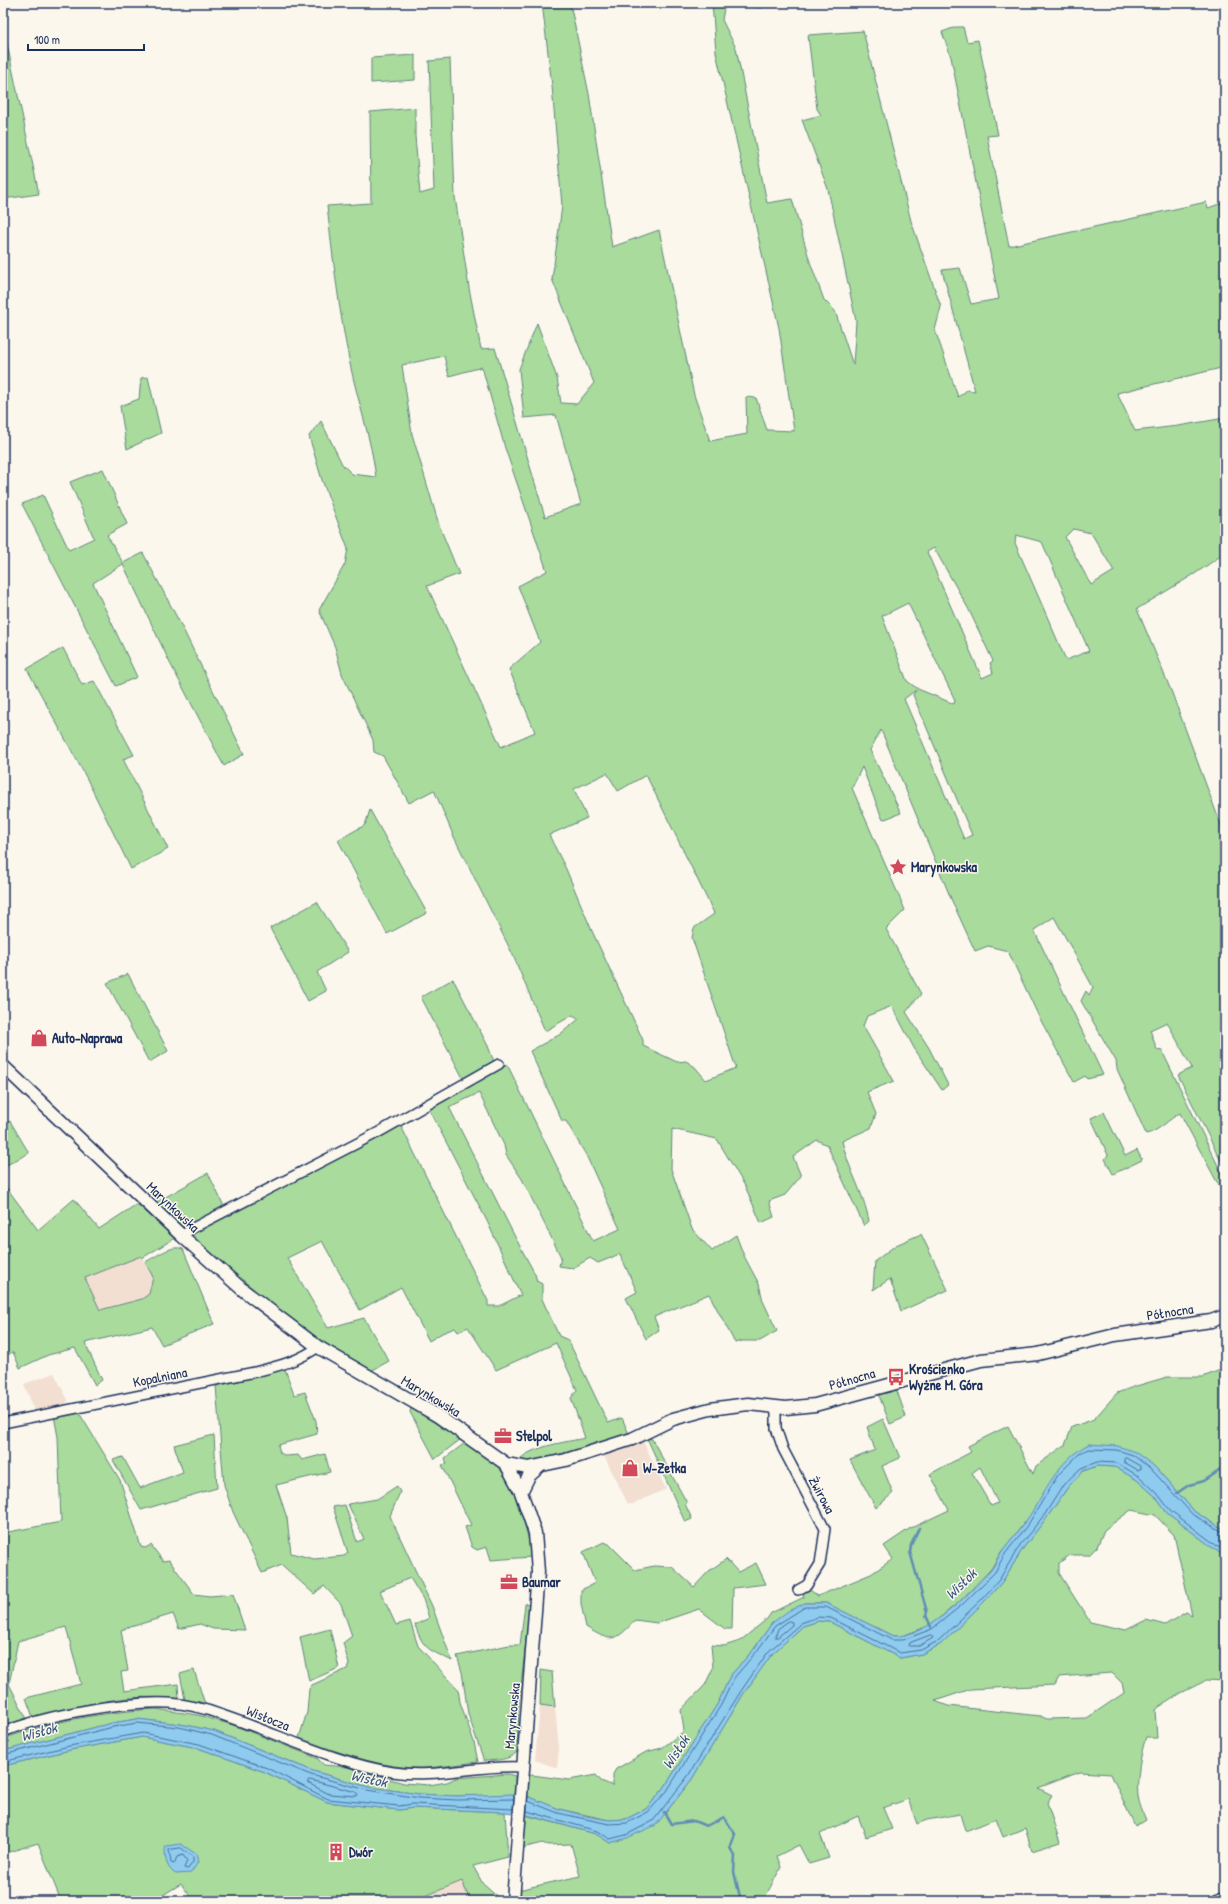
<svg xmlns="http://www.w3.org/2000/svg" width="1228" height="1904" viewBox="0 0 1228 1904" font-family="'Patrick Hand',sans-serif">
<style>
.built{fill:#f2dfd2}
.green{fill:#a9db9c;stroke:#62857d;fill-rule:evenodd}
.water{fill:#8ecbef;stroke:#608db5}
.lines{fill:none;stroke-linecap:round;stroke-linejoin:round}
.shore{stroke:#496d98;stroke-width:1}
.stream{stroke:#608db5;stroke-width:2.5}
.street-casing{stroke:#1b2f5e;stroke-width:12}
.secondary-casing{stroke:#1b2f5e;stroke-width:15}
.street{stroke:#fbf7ec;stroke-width:9}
.secondary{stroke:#fbf7ec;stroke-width:12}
.labels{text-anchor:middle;stroke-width:3;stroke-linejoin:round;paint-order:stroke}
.poi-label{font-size:14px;font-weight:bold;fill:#1b2f5e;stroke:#fbf7ec;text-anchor:start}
.street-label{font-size:14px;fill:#1b2f5e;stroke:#fbf7ec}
.water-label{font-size:15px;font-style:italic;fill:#385682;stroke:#fbf7ec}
</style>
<rect width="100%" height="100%" fill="#fbf7ec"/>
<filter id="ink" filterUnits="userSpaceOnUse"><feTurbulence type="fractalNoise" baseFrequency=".025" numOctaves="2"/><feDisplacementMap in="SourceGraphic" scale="8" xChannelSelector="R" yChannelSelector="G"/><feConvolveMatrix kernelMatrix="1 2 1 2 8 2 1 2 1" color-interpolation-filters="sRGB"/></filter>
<g filter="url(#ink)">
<!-- built -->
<path class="built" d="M141 1256 153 1277 149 1294 142 1299 100 1310 84 1278Z
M54 1373 68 1400 66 1405 35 1412 24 1384Z
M642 1439 666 1489 633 1504H628L603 1454Z
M540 1705 555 1707 559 1749 557 1768 535 1760Z
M463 1881 470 1901H413Z"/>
<!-- green -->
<path class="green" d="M542 3H570L589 94 612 247 659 230 694 395 710 441 747 434 746 397 756 398 767 430 794 431 779 328 716 52 712 3H762V8L725 3 722 20 736 48 767 203 792 199 810 262 824 300 835 311 853 365 856 321 828 189 802 120 821 115 817 109 808 35 863 31 911 221 941 307 935 330 958 397 967 390 975 391 942 270 960 268 971 304 999 299 951 57 942 32 956 27H963L967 42 978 40 998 135 987 136 1009 246 1206 202 1208 208 1225 202V369L1221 368 1117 393 1135 431 1178 426 1225 418V553L1196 573 1137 609 1172 693 1225 836V1169L1178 1075 1192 1068 1167 1022 1150 1030 1157 1050 1162 1051 1225 1180V1197L1180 1113C1169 1119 1158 1132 1146 1134L1117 1069 1116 1061 1081 1001 1086 991 1089 995 1093 987 1054 917 1034 930 1103 1075 1087 1079 1085 1076 1074 1082 1039 1017 1008 951 988 946 975 951 952 901 881 730 870 750 901 813 885 819 882 818 862 767 852 788 905 910 886 929 921 994 906 1012 929 1048 948 1085 942 1090 914 1048 892 1006 867 1016 863 1026 894 1081 867 1092 876 1114 871 1128 842 1141C848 1169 864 1193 869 1221L864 1226 827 1145 817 1140 793 1157 801 1176 785 1195 769 1201 774 1217 761 1223 745 1186 717 1139 672 1129 671 1169 692 1229 712 1251 736 1235 744 1256 759 1284 763 1301 777 1331 760 1341H742L735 1343 709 1294 654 1317 659 1330 646 1339 626 1298 637 1292 620 1254 598 1263 590 1258 573 1268 559 1266 561 1257 522 1179 506 1155 504 1145 479 1093 449 1107 516 1239 535 1274 537 1281 542 1284V1299L559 1336 568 1340 608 1423 622 1418 629 1434 613 1441 532 1461 520 1462V1459C533 1446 567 1442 585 1438L571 1398 577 1390 556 1343 496 1370 468 1327 458 1332 455 1328 442 1333 429 1341 401 1287 360 1310 322 1241 287 1258 328 1328 364 1318 389 1361 369 1372 286 1318 192 1240 191 1234 195 1231 400 1124 488 1301V1306H499L521 1295 487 1221 429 1109 507 1064 593 1241 620 1229 586 1155 566 1121H562L530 1051 559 1035 579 1019 573 1015 545 1031 512 953 454 837 434 790 409 803 383 756 374 752 373 740 342 674 335 647 319 610 345 564 348 549 322 480 309 436 321 421 342 464 352 474 376 477C371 438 358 402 350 364 339 312 333 259 327 206L371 203 370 112 415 108V136L420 194 434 190 429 61 450 59 455 197 469 288 481 349 495 348 545 517 581 504 556 415 524 418 519 369 537 323 557 378 561 403 577 404 594 383 552 279 562 206 552 86ZM444 356 449 376 482 367 505 448 547 571 518 586 540 642 509 669 535 732 501 747 427 586 459 574 439 525 412 434 402 365ZM1073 529 1091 533 1114 571 1091 585 1065 537ZM1016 535 1042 542 1089 651 1066 660 1015 543ZM934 548 968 608 993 661 990 663 993 673 982 678 927 552ZM908 603 955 700 954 704 918 689 907 681 882 616ZM916 690 913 695 972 835 964 839 904 699ZM607 773 618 791 646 775 713 911 714 914 694 928 692 938 736 1068 706 1080 695 1067 686 1061 677 1062 643 1046V1040L592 931 566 869 549 835 587 818 574 789Z
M3 25 39 194 3 199Z
M415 55V80L371 83V58Z
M148 377 161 433 127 449 120 406 139 399 141 378Z
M103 469 127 524 107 535 123 563 143 553 182 627 244 754 224 766 170 663 123 564 93 583 137 677 116 686 22 504 43 495 69 550 94 538 70 482Z
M63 648 82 685 94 681 134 755 123 759 168 849 131 869 86 777 27 669Z
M370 810 427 913 387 934 338 840 365 825Z
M317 902 348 952 317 972 326 991 308 1001 270 928Z
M128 974 168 1051 149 1062 107 983Z
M453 979 488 1046 494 1062 464 1080 421 997Z
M1104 1112 1125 1156 1137 1150 1142 1160 1113 1174 1105 1159 1108 1155 1091 1118Z
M10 1121 29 1153 3 1167V1124Z
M208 1173 223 1204V1210L183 1230 155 1203Z
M3 1183 38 1230 74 1199 99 1229 137 1204 175 1238 142 1258 141 1256 85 1278 100 1310 142 1299 149 1294 153 1277 145 1262C156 1257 171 1244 183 1249L214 1324 162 1345 152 1327 85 1343 102 1380 95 1385 75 1348 48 1355 20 1368 13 1352 3 1357Z
M921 1234 948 1290 901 1311 890 1279 873 1290 875 1261 896 1245Z
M284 1366 294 1395 305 1392 316 1421 317 1434 278 1445 280 1453 286 1456 298 1455 302 1460 325 1454 330 1472 276 1485 287 1518 291 1553 314 1559 344 1556 348 1553 333 1507 345 1505 357 1542 364 1539 348 1504 377 1499 397 1486 400 1492 390 1516 432 1606 452 1661C429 1649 424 1651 415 1625L429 1618 423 1599 410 1578 380 1591 396 1625 410 1621 418 1646 458 1689 460 1702 474 1742 478 1762C460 1764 442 1767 424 1768 382 1769 338 1752 299 1738L307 1712 309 1689 312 1685 347 1669 349 1664 343 1643 352 1636 341 1604 324 1586 314 1594 282 1565 262 1573 233 1512 224 1485 216 1386 239 1381Z
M1225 1368V1530L1195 1512 1154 1466 1088 1444 1001 1552 991 1569 960 1601 931 1625 902 1636H893L826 1603H805L772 1623 754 1649 730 1676 718 1703 664 1788 646 1809 626 1819 609 1820 559 1809 527 1796 528 1776 532 1775 569 1780 596 1775 601 1781 613 1786V1774L616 1769 646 1752 662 1748 684 1731 681 1710 705 1685 713 1668 711 1645 724 1646 740 1641 767 1619 771 1613 804 1597 803 1593 810 1590 818 1596 871 1574 893 1559 884 1546 909 1529 949 1510 930 1474 971 1452 968 1446 1008 1426 1033 1474 1036 1466 1065 1445 1072 1427 1094 1419 1117 1393 1133 1387 1167 1377H1203ZM980 1467 998 1503 991 1506 972 1473Z
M896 1388 906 1417 890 1424 878 1393Z
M411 1408 461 1439 435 1459 410 1412Z
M78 1411 120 1480 141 1547 145 1548 151 1545 163 1561 169 1560 194 1594 210 1596 233 1594 245 1630 213 1629 200 1624 179 1629 173 1614 121 1630 128 1671 121 1672 124 1691 178 1684 179 1700C131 1691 80 1706 33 1717L26 1698 81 1684 66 1627 18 1641 9 1684 27 1719 3 1727V1533L61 1522 58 1437 54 1416Z
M883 1419 900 1458 882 1466 893 1493 876 1508 850 1460 875 1450 867 1427Z
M214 1435 217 1488 141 1510 113 1460 123 1457 140 1488 183 1472 174 1445Z
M647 1438 652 1439 687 1503 685 1504 692 1519 685 1522Z
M465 1443C475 1450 487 1458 497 1466 515 1483 529 1533 531 1557L491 1560 487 1547 477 1550 472 1547 465 1527 471 1525 442 1465 447 1464 445 1458Z
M1097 1466 1115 1467 1137 1480 1155 1496 1167 1513 1225 1557V1684L1224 1682 1205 1681 1181 1693 1155 1710 1157 1738H1146C1141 1750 1136 1782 1138 1796 1139 1804 1143 1813 1146 1820L1135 1827 1111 1774 1080 1772 1038 1788 1052 1795 1047 1803 1060 1842 1032 1851 1025 1828 1003 1837 996 1819 965 1831 960 1814 927 1820 917 1824 908 1799 883 1808 892 1829 866 1837 858 1816 820 1834 829 1858 809 1864 799 1845 777 1856 781 1867 763 1901H518V1890L580 1876 571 1844 548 1845 542 1843 522 1848 525 1815 596 1834 610 1843 664 1815 692 1779 744 1693 772 1654 803 1626 819 1621 830 1622 900 1658 922 1654 941 1644 983 1603 1002 1582 1024 1547 1048 1516 1068 1487 1083 1471ZM1131 1510 1155 1515 1174 1535 1192 1615 1186 1612 1165 1625 1146 1620 1126 1630 1090 1622 1059 1573V1563L1070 1555H1089L1097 1547 1104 1530ZM1112 1673 1122 1683 1124 1693 1087 1718 1047 1719 1040 1716 948 1706 935 1701 971 1689 1055 1685 1059 1677Z
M604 1542 609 1544 635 1570 654 1566 672 1567 694 1587 709 1571 726 1559 738 1572 756 1563 766 1584 733 1588 732 1629H725L699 1609 657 1623 635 1620C616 1642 611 1643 586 1627L581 1604V1590L595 1583 583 1552Z
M530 1603 519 1705 517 1752C508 1761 496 1760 484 1761L468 1714 462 1672 457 1656 509 1645H520L525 1604Z
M330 1629 339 1668 309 1681 300 1637Z
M194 1670 205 1704 185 1700 180 1674Z
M541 1670 552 1672 555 1707 540 1705Z
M156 1709 198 1715 233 1725 317 1758 324 1765 348 1767 404 1783 429 1785 447 1782 456 1778 508 1774 515 1776V1795L457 1796 420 1794 368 1787 313 1771 214 1731 180 1724 137 1719 112 1723 3 1751V1739C52 1721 103 1712 156 1709Z
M142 1737 198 1748 265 1772 327 1802 399 1810 413 1808 505 1812 508 1857 473 1866 483 1884 502 1901H470L462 1881 413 1901H194L181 1884 153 1901H61L38 1843 3 1854V1766L70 1750Z"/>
<!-- water -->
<path class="water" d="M1089 1444 1118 1446 1135 1452 1154 1466 1195 1512 1225 1530V1557L1167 1513 1155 1496 1137 1480 1115 1467 1097 1466 1083 1471 1068 1487 1048 1516 1024 1547 1002 1582 983 1603 941 1644 922 1654 900 1658 830 1622 819 1621 803 1626 772 1654 744 1693 692 1779 656 1825 627 1838 610 1843 596 1834 527 1815 505 1812 413 1808 399 1810 327 1802 265 1772 198 1748 142 1737 70 1750 3 1766V1751L112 1723 137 1719 180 1724 214 1731 313 1771 368 1787 420 1794 457 1796 512 1794 527 1796 559 1809 586 1816 609 1820 626 1819 646 1809 664 1788 718 1703 730 1676 754 1649 772 1623 788 1611 805 1603H826L893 1636C927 1638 969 1594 991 1570 995 1565 998 1557 1002 1551 1009 1541 1019 1531 1026 1521 1045 1493 1057 1460 1089 1444Z
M181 1844 196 1854 198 1862 191 1873 176 1874C167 1870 163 1855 166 1846Z"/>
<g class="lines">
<!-- shore -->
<path class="shore" d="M1126 1458 1140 1466V1469L1138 1470 1124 1462V1459Z
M789 1621 792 1622V1625L778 1637H775L778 1629Z
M931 1635 933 1638 919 1646H909L910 1643Z
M3 1755 113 1727 137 1723 179 1727 212 1735 311 1775 367 1790 420 1798 457 1800 514 1799
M3 1762 69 1746 143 1733 199 1744 267 1768 328 1799 399 1806 413 1804 513 1809
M310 1780 356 1792 358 1795 356 1796 329 1794 308 1783V1781Z
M528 1801 558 1813 609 1824 627 1823 648 1812 667 1791 721 1705 734 1678 757 1651 775 1626 805 1607H826L892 1640H903L932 1629 963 1604 995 1572 1005 1554 1029 1523 1058 1475 1080 1453 1089 1449 1117 1450 1133 1455 1151 1469 1193 1515 1225 1533
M527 1811 597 1831 610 1839 626 1835 653 1821 688 1776 741 1691 768 1652 801 1623 818 1617 831 1618 900 1653 921 1650 938 1641 980 1601 999 1580 1020 1545 1045 1514 1064 1484 1081 1468 1097 1462 1117 1463 1140 1477 1157 1493 1170 1510 1225 1552
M181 1848 193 1857V1862L188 1869 184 1868 187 1861 183 1855 177 1857 174 1864 171 1863 169 1850Z"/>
<!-- stream -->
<path class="stream" d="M1177 1493 1189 1485 1204 1481 1225 1467
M919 1528 911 1545 910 1552 927 1612 926 1615 931 1627
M664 1812 671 1824 694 1821 706 1826 724 1817 735 1834 730 1848 735 1856 734 1872 741 1901"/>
<!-- street casing -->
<g class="street-casing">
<path id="street" d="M182 1236 191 1229 379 1132 499 1064
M776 1407V1428L783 1449 825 1529 820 1564 807 1585 798 1590
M3 1423 255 1372C278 1366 299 1361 318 1347
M3 1732C47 1715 121 1701 169 1703 186 1704 206 1709 222 1715 279 1734 333 1762 393 1772 435 1779 480 1764 522 1767"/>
</g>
<!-- secondary casing -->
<g class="secondary-casing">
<path id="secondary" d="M3 1066 182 1236 243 1290 318 1347 438 1416 506 1464 521 1492 535 1533 538 1572 513 1901
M506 1464 528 1468 566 1460 632 1439 673 1419 710 1409 748 1404 786 1408 815 1405 981 1360 1038 1354 1115 1335 1211 1321 1225 1316
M521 1492 529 1476 539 1467
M1216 1901 1225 1898"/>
</g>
<!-- street -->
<use href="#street" class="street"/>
<!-- secondary -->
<use href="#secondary" class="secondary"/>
</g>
</g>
<!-- icons -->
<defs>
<g id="sight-bare" transform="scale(1.38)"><path d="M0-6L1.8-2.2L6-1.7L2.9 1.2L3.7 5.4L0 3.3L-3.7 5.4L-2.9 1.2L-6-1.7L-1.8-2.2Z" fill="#d1495b" stroke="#fbf7ec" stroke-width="2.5" paint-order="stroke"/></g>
<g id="shop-bare" transform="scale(1.38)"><path d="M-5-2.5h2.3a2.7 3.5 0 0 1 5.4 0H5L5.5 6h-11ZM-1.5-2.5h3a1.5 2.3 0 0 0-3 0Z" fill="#d1495b" stroke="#fbf7ec" stroke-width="2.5" paint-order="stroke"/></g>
<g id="bus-bare" transform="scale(1.38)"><path d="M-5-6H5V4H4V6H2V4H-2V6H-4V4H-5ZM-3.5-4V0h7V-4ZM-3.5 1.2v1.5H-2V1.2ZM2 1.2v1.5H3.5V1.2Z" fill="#d1495b" stroke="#fbf7ec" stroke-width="2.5" paint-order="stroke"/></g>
<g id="office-bare" transform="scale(1.38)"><path d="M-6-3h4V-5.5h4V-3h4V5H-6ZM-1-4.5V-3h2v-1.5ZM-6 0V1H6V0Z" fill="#d1495b" stroke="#fbf7ec" stroke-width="2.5" paint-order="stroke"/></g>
<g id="building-bare" transform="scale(1.38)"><path d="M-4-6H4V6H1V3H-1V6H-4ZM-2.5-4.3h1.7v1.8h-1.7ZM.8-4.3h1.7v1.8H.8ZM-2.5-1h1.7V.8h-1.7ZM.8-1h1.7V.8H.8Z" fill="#d1495b" stroke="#fbf7ec" stroke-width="2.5" paint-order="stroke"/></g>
</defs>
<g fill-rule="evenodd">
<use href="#sight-bare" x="898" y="867"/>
<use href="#shop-bare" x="39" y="1038"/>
<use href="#bus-bare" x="896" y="1377"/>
<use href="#office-bare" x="503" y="1436"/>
<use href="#shop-bare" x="630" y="1468"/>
<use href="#office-bare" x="509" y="1582"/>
<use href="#building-bare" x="336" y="1852"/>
</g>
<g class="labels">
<!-- poi labels -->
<g class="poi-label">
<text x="911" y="872">Marynkowska</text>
<text x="52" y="1043">Auto-Naprawa</text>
<text x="909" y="1374">Krościenko<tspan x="909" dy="16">Wyżne M. Góra</tspan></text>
<text x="516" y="1441">Stelpol</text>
<text x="643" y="1473">W-Zetka</text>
<text x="522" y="1587">Baumar</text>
<text x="349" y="1857">Dwór</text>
</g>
<!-- street labels -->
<g class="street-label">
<text transform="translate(173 1207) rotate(43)" y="5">Marynkowska</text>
<text transform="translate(1170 1312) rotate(-9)" y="5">Północna</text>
<text transform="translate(160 1377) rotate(-11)" y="5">Kopalniana</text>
<text transform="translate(852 1379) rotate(-16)" y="5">Północna</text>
<text transform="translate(431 1396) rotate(31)" y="5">Marynkowska</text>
<text transform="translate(822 1495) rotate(62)" y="5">Żwirowa</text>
<text transform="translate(512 1716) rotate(-85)" y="5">Marynkowska</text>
<text transform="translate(268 1718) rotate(22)" y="5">Wisłocza</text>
</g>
<!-- water labels -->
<g class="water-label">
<text transform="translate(961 1584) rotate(-44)" y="5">Wisłok</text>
<text transform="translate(39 1732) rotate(-15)" y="5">Wisłok</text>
<text transform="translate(676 1752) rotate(-57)" y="5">Wisłok</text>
<text transform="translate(369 1779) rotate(12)" y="5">Wisłok</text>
</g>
</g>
<!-- margin -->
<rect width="1228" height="1904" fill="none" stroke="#fbf7ec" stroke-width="16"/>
<rect x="8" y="8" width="1212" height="1888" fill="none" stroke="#1b2f5e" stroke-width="1.5" filter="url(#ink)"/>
<!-- scale -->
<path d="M28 44v6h116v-6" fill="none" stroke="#1b2f5e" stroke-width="2"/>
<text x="34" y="44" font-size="12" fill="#1b2f5e" stroke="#fbf7ec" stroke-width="3" paint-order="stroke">100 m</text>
</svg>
